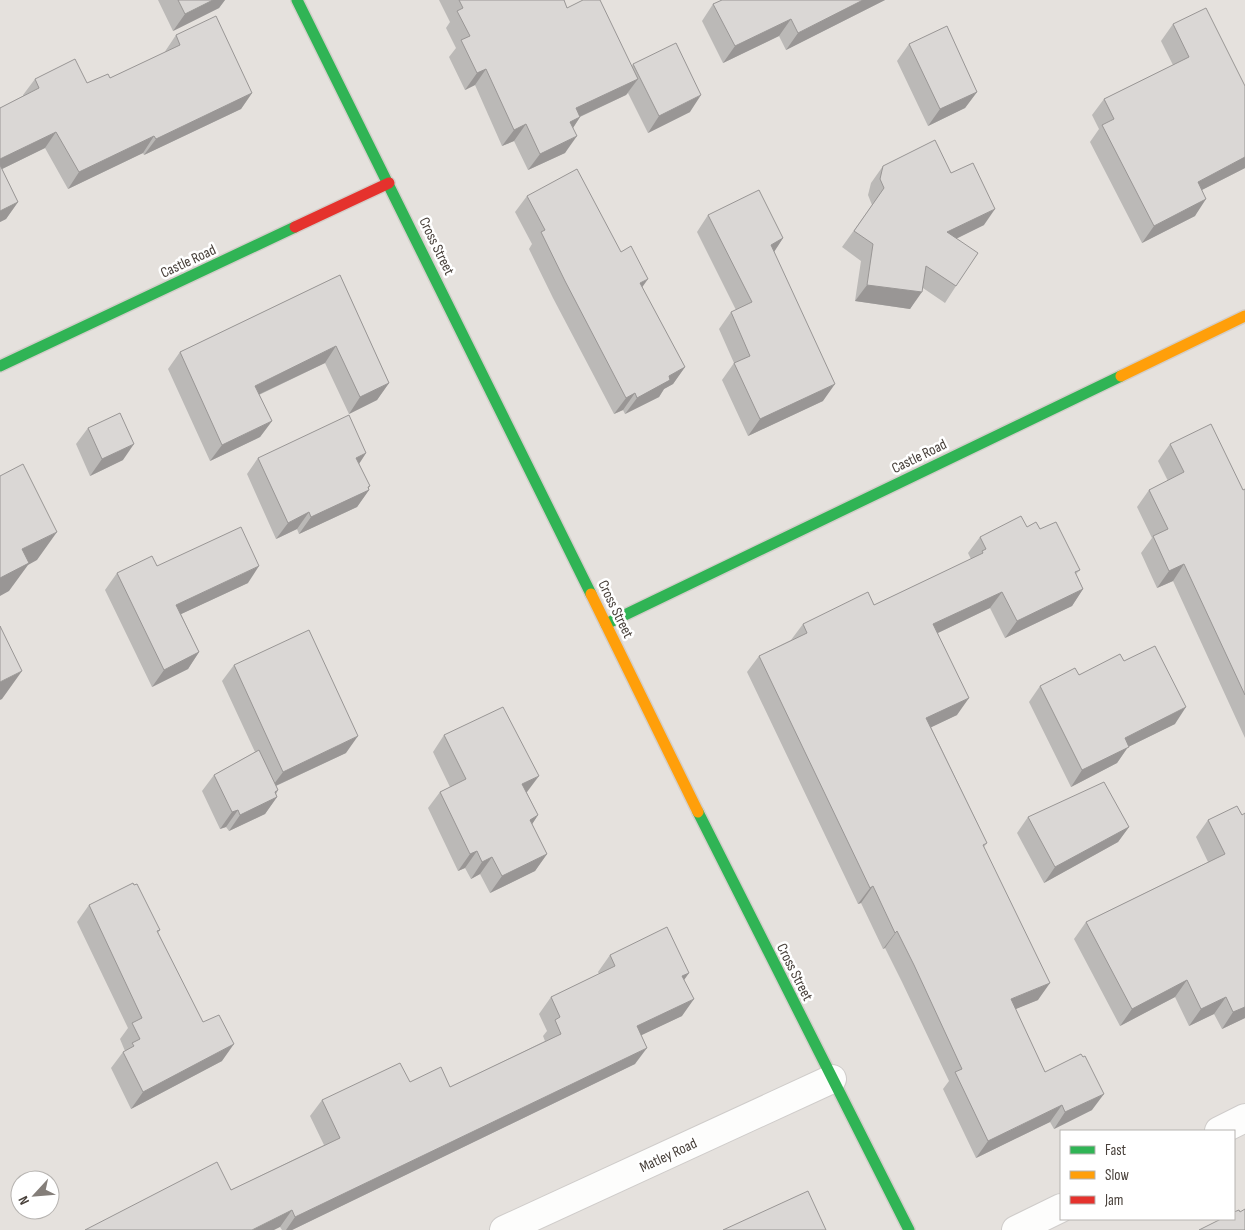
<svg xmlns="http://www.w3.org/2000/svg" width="1245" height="1230" viewBox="0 0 1245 1230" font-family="'Sofia Sans Condensed',sans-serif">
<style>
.residential{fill:#e5e1dd;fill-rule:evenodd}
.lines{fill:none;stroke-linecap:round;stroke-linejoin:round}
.street-casing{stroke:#cfccca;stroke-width:30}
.fast-casing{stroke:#d3cec9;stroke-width:14}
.slow-casing{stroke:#d3cec9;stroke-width:14}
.jam-casing{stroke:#d3cec9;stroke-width:14}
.street{stroke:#fdfdfc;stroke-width:28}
.fast{stroke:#30b455;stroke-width:11}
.slow{stroke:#ff9f0a;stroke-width:11}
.jam{stroke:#e5322d;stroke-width:11}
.wall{fill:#bbb9b7}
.shaded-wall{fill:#999695}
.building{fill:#dad7d5;stroke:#999695}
.labels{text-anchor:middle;stroke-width:5;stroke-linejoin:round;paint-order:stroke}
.street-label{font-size:15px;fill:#48403a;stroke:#fff}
</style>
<rect width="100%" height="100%" fill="#f2f0ee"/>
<!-- residential -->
<path class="residential" d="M0 0H1245V1230H0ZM1061 1131H1234V1219H1061ZM20 1180H50V1210H20Z"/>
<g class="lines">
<!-- street casing -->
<g class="street-casing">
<path id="street" d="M1219 1131 1245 1118
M504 1230 832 1079
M1016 1230 1061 1208"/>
</g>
<!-- fast casing -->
<g class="fast-casing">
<path id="fast" d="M297 0 591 594
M0 366 295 227
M606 624 1121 376
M698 812 909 1230"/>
</g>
<!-- slow casing -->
<g class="slow-casing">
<path id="slow" d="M1121 376 1245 316
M591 594 698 812"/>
</g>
<!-- jam casing -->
<g class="jam-casing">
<path id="jam" d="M295 227 389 183"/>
</g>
<!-- street -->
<use href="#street" class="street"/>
<!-- fast -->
<use href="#fast" class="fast"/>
<!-- slow -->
<use href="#slow" class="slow"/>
<!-- jam -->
<use href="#jam" class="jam"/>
</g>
<!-- wall -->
<path class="wall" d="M158 0H225L219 8 173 31Z
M439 0H564L567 8 632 66 633 64 690 112 648 133 628 93 626 95 580 117 573 128 565 153 528 170 514 141 502 146 475 85 465 90 449 57 456 48 446 28 450 22Z
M722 0H885L786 50 779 36 723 63 702 21 713 4Z
M1173 24 1245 86V168L1202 190 1195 216 1142 243 1090 142 1099 129 1092 115 1104 99 1173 65 1161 41Z
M176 35 252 93 241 109 144 155 143 153 68 189 45 148 2 169 18 202 6 219 0 222V108L23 96V95L35 79 87 83 110 78 164 53Z
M909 44 977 92 965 108 928 126 897 61Z
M883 166 951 173 984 225 956 239V286L945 303 923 288 910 309 855 301 861 261 842 247 872 205 868 195 871 183Z
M527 196 621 252 642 287 685 367 673 384 664 389 659 397 625 414 623 410 614 414 553 298 529 249 532 244 515 212Z
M708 215 783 238 774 252 823 401 748 436 722 380 734 363 719 329 731 312 736 310 697 232Z
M340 275 389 383 377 400 349 414 325 363 259 395 272 421 260 437 210 461 168 369 180 352Z
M88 428 123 460 90 476 76 444Z
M1170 444 1243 490 1245 489V738L1173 581 1157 588 1141 553 1152 538 1137 507 1149 490 1168 481 1158 461Z
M366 453 359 464 370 486 368 488 369 490 357 507 299 534 297 529 276 539 247 474 258 458Z
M1027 527 1040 529 1080 570 1076 574 1083 589 1072 606 1005 638 990 608 938 633 957 715 931 727 987 843 984 847 1038 1000 1015 1009 1045 1072 1092 1110 1054 1129 1050 1122 976 1158 943 1089 949 1081 902 982 885 948 883 949 861 903 858 904 747 672 759 656 791 640 803 624 874 605 971 559 968 553 980 537Z
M157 566 248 583 181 614 199 652 188 669 152 687 105 590 117 573Z
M1124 661 1175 724 1128 747 1117 763 1071 787 1029 702 1040 686Z
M234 665 346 753 276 786 278 790 276 794 277 797 265 814 229 831 226 827 220 829 202 791 214 775 255 752 222 681Z
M444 735 527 793 538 815 532 824 547 854 535 871 490 893 480 874 471 879 465 868 458 871 428 808 440 792 450 787 433 752Z
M1242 815 1245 1018 1222 1029 1214 1014 1189 1026 1175 997 1120 1026 1074 939 1086 922 1208 862 1196 837 1208 820Z
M1028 817 1129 827 1118 842 1044 883 1017 833Z
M89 905 160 930 158 933 222 1061 131 1109 111 1068 123 1052 125 1051 120 1039 128 1028 77 922Z
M610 955 684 979 682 1016 641 1035 635 1064 292 1230H282L280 1227 231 1190 324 1145 310 1116 322 1100 410 1082 450 1087 545 1041 543 1036 547 1031 539 1014 551 997 599 974 598 972Z"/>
<!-- shaded-wall -->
<path class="shaded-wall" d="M213 0H225L219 8 173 31 185 14Z
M863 0H885L786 50 798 33Z
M791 19 779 36 723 63 735 46Z
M486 69 475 85 465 90 477 73Z
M638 79 626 95 564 124 576 108Z
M977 92 965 108 928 126 940 109Z
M252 93 241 109 144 155 156 139Z
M701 95 690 112 648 133 659 116Z
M580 117 569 134 570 122Z
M526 124 514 141 502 146 514 130Z
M56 132 45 148 0 170V159Z
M154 136 143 153 68 189 79 172Z
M577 136 565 153 528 170 540 154Z
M1245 157V168L1186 198 1198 182Z
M1206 199 1195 216 1142 243 1154 226Z
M18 202 6 219 0 222V211Z
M995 209 984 225 935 249 947 232Z
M783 238 772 255 771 245Z
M648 279 636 296 640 283Z
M867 285 922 292 910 309 855 301Z
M336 346 325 363 243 402 255 386Z
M685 367 673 384 664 389 659 397 625 414 637 398 669 376Z
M389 383 377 400 349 414 360 397Z
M835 384 823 401 748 436 760 419Z
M635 393 623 410 614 414 626 398Z
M272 421 260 437 210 461 222 445Z
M134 444 123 460 90 476 102 459Z
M366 453 355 470 356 458Z
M370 486 366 491 369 490 357 507 299 534 311 517Z
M309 512 297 529 276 539 288 523Z
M57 532 37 560 28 565 9 591 0 596V578L22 549Z
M1184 564 1173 581 1157 588 1169 571Z
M259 566 248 583 164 622 176 605Z
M1083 589 1072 606 1005 638 1017 621Z
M1002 592 990 608 921 641 933 624Z
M199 652 188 669 152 687 164 670Z
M22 671 2 699 0 700V682Z
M969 698 957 715 915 735 926 718Z
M1186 707 1175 724 1128 747 1117 763 1071 787 1082 770 1125 738Z
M358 736 346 753 271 788 283 772Z
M539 776 527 792 511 801 522 784Z
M278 790 272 799 277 797 265 814 229 831 240 815Z
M238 810 226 827 220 829 232 812Z
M538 815 527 832 530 820Z
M1129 827 1118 842 1044 883 1055 867Z
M477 851 465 868 458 871 470 854Z
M547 854 535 871 490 893 502 876Z
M492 857 480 874 471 879 482 862Z
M873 886 861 903 858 904 870 888Z
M897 931 885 948 883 949 895 933Z
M689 973 677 990 682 976Z
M1187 980 1175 997 1120 1026 1132 1009Z
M1050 983 1038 1000 999 1016 1011 999Z
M1226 997 1214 1014 1189 1026 1201 1009Z
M694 999 682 1016 625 1043 637 1026Z
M1245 1007V1018L1222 1029 1233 1012Z
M234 1044 222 1061 131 1109 143 1092Z
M647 1048 635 1064 292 1230H286L295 1217Z
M1104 1094 1092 1110 1054 1129 1065 1112Z
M1062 1105 1050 1122 976 1158 988 1141Z
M292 1210 280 1227 274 1230H252Z"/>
<!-- building -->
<path class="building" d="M178 0H213L185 14Z
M459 0H564L567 8 583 0H600L638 79 576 108 580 117 570 122 577 136 540 154 526 124 514 130 486 69 477 73 461 40 470 36 457 11 463 8Z
M722 0H863L798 33 791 19 735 46 713 4Z
M1206 8 1245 86V157L1198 182 1206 199 1154 226 1102 125 1114 119 1104 99 1189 57 1173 24Z
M216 16 252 93 156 139 154 136 79 172 56 132 0 159V108L39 88 35 79 75 59 87 83 108 74 110 78 180 45 176 35Z
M947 26 977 92 940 109 909 44Z
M676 43 701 95 659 116 633 64Z
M935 140 951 173 973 163 995 209 947 232 978 253 956 286 926 266 922 292 867 285 873 244 854 231 884 188 880 179 883 166Z
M0 165 18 202 0 211Z
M577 169 621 252 631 246 648 279 640 283 685 367 669 376 670 380 637 398 635 393 626 398 565 281 541 232 545 230 527 196Z
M759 190 783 238 771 245 835 384 760 419 734 363 750 356 731 312 752 302 708 215Z
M340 275 389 383 360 397 336 346 255 386 272 421 222 445 180 352Z
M120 413 134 444 102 459 88 428Z
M349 415 366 453 356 458 370 486 368 487 369 490 311 517 309 512 288 523 258 458Z
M1211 424 1243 490 1245 489V695L1184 564 1169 571 1153 536 1168 529 1149 490 1184 472 1170 444Z
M23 464 57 532 22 549 29 563 0 578V476Z
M1021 516 1027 527 1036 522 1040 529 1056 522 1080 570 1075 572 1083 589 1017 621 1002 592 933 624 969 698 926 718 987 843 983 845 1050 983 1011 999 1045 1072 1081 1054 1083 1057 1085 1056 1104 1094 1065 1112 1062 1105 988 1141 955 1072 962 1069 914 965 897 931 895 933 873 886 870 888 759 656 807 633 803 624 868 592 874 605 983 553 982 551 986 549 980 537Z
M241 527 259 566 176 605 199 652 164 670 117 573 152 556 157 566Z
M0 626 22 671 0 682Z
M309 630 358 736 283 772 234 665Z
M1155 646 1186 707 1125 738 1129 747 1082 770 1040 686 1075 668 1079 675 1120 654 1124 661Z
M503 707 539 776 522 784 538 815 530 820 547 854 502 876 492 857 482 862 477 851 470 854 440 792 466 779 444 735Z
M259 750 278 790 275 792 277 797 240 815 238 810 232 812 214 775Z
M1104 782 1129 827 1055 867 1028 817Z
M1237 806 1242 815 1245 813V1007L1233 1012 1226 997 1201 1009 1187 980 1132 1009 1086 922 1225 854 1208 820Z
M133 883 134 885 137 884 160 930 157 931 203 1022 219 1015 234 1044 143 1092 123 1052 134 1046 132 1043 140 1039 132 1023 142 1018 89 905Z
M667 927 689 973 682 976 694 999 637 1026 647 1048 295 1217 292 1210 252 1230H85L217 1162 231 1190 340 1138 322 1100 400 1063 410 1082 441 1067 450 1087 561 1034 555 1020 560 1017 551 997 615 966 610 955Z
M808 1191 826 1230H723Z
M1245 1209V1230H1199L1221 1219H1234V1212L1239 1210 1240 1212Z"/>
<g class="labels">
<!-- street labels -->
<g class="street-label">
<text transform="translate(437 246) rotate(64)" y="5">Cross Street</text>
<text transform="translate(188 261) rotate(-25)" y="5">Castle Road</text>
<text transform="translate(919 456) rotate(-26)" y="5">Castle Road</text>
<text transform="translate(616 609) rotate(64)" y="5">Cross Street</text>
<text transform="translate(795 972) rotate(63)" y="5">Cross Street</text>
<text transform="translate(668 1155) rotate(-25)" y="5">Matley Road</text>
</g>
</g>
<!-- legend -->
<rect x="1060" y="1130" width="175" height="90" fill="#ffffff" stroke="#b6b3b0"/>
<rect x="1070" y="1146" width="25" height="8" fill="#30b455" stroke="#b6b3b0"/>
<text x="1105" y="1155" font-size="15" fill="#48403a">Fast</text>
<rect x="1070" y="1171" width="25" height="8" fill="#ff9f0a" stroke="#b6b3b0"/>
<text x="1105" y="1180" font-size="15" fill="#48403a">Slow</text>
<rect x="1070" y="1196" width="25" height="8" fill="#e5322d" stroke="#b6b3b0"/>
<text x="1105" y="1205" font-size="15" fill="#48403a">Jam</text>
<!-- north arrow -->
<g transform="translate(35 1195) rotate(244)"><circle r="24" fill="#ffffff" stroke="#b6b3b0"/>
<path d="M0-4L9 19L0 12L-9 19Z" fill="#847e79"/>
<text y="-8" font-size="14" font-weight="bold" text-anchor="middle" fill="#48403a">N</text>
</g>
</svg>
